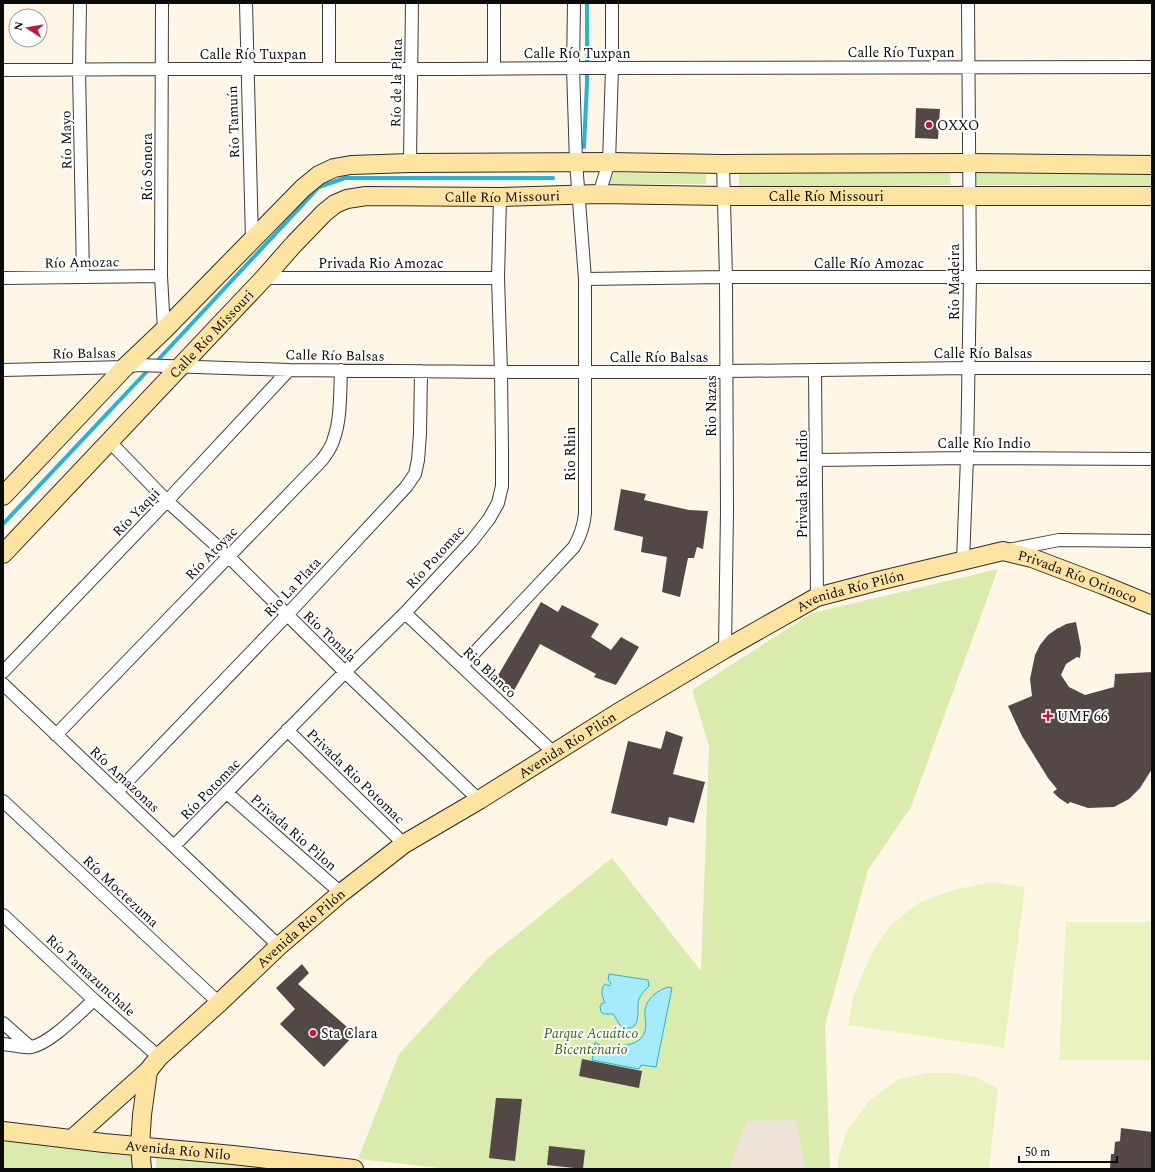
<svg xmlns="http://www.w3.org/2000/svg" width="1155" height="1172" viewBox="0 0 1155 1172" font-family="Spectral,serif">
<style>
.green{fill:#d9ecad}
.pitch{fill:#eaf3bf}
.plaza{fill:#eee3d6}
.water{fill:#a5ebfc;stroke:#26b2d9}
.lines{fill:none;stroke-linecap:round;stroke-linejoin:round}
.stream{stroke:#26b2d9;stroke-width:4}
.building{fill:#534845}
.street-casing{stroke:#3d3d3d;stroke-width:14}
.secondary-casing{stroke:#2c2c2c;stroke-width:20}
.street{stroke:#fff;stroke-width:12}
.secondary{stroke:#ffe4a1;stroke-width:18}
.poi-dot{fill:#c5173e;stroke:#fff;stroke-width:1.5}
.labels{text-anchor:middle;stroke-width:4;stroke-linejoin:round;paint-order:stroke}
.street-label{font-size:14px;fill:#0a0a0a;stroke:#fff}
.poi-label{font-size:14px;fill:#0a0a0a;stroke:#fff;text-anchor:start}
.park-label{font-size:14px;font-style:italic;fill:#356516;stroke:#fff}
</style>
<rect width="100%" height="100%" fill="#fff6e6"/>
<!-- green -->
<path class="green" d="M739 170 950 171 951 185 739 188Z
M975 172 1152 174V186L976 185Z
M614 173 706 174V184H607Z
M998 569 911 807 868 870 825 1025 830 1169H449L358 1159 399 1054 488 958 612 858 701 971 709 746 692 690 812 613Z
M3 1135 131 1150 134 1169H3Z
M156 1156 322 1169H156Z"/>
<!-- pitch -->
<path class="pitch" d="M994 882 1025 887 1004 1048 848 1025 853 998 872 952 890 926 918 903 956 889Z
M1066 922H1152V1060H1059Z
M927 1073H953L979 1078 998 1089 989 1169H838V1158L847 1130 870 1100 898 1079Z"/>
<!-- plaza -->
<path class="plaza" d="M796 1120 805 1169H729L747 1121Z"/>
<!-- water -->
<path class="water" d="M609 974 648 980 649 986C645 990 641 994 639 999 636 1008 642 1028 628 1028 624 1028 624 1029 622 1027 618 1024 616 1017 613 1014H604L601 1012 600 1007 602 1003H605C602 996 600 990 605 984L609 986 611 983 608 980Z
M668 987 672 988 656 1067 641 1065 639 1069 592 1060 595 1042 607 1050 613 1051C622 1042 633 1048 642 1037 647 1029 646 1024 645 1016 643 1001 656 991 668 987Z"/>
<g class="lines">
<!-- stream -->
<path class="stream" d="M584 147 587 83V3
M156 362 319 187 345 178H553
M3 524 151 367"/>
</g>
<!-- building -->
<path class="building" d="M916 108 940 109 938 139 915 138Z
M621 489 646 494 644 500 689 510 708 511 703 549 697 547 694 558H688L680 597 662 592 667 557 641 552 643 537 614 530Z
M541 602 558 612 562 605 599 624 591 637 611 650 621 637 639 647 616 685 594 677 596 674 540 644 512 694 493 684Z
M1076 622 1081 648 1080 658 1077 657 1066 664 1061 675 1069 687 1085 695 1114 687 1115 674 1152 672V769L1140 788 1129 799 1114 807 1088 808 1070 802 1068 804 1059 798 1053 792 1057 789 1048 778 1022 736 1008 706 1032 696 1030 679 1035 655 1040 645 1048 635 1058 628H1059L1066 624Z
M666 731 683 737 673 774 705 782 694 823 669 817 667 826 611 813 628 741 661 749Z
M302 964 309 973 298 984 355 1034 324 1067 280 1024 295 1009 276 988Z
M582 1059 642 1071 639 1088 579 1076Z
M496 1098 522 1099 515 1161 489 1158Z
M1121 1128 1152 1132V1169H1110L1111 1154H1114L1115 1142 1120 1141Z
M549 1146 585 1150 583 1169 547 1165Z"/>
<g class="lines">
<!-- street casing -->
<g class="street-casing">
<path id="street" d="M80 3 79 70 83 276
M162 3 161 276 164 330
M246 3 252 240
M329 3V69
M494 3V68
M3 70 163 69H456L585 68 1152 67
M410 163 412 3
M723 164 726 277 727 512 725 649
M599 194 609 162 612 68V3
M3 278 161 276
M264 278H498
M585 279 726 277H1152
M3 370 125 367 137 365 289 370 501 372H655L969 368H1152
M815 371 817 597
M110 442 167 501 228 556 345 672 479 800
M817 460 967 458 1152 459
M1008 550 1059 540 1152 541
M963 561 967 458 970 278 968 3
M405 613 554 753
M462 666 574 547C581 535 584 526 585 513V279L576 162 573 68 574 3
M3 672 167 501 289 370
M3 684 279 946
M287 730 404 844
M56 735 322 460C327 453 332 447 334 438 341 419 340 391 341 370
M117 792 287 615 406 487 415 474 418 460 420 434 421 371
M227 793 341 893
M3 801 219 1003
M174 846 345 672 405 613 471 542 489 519 498 503 502 486V451L501 372 498 278 500 197
M3 915 94 1000 159 1057
M3 1023 30 1047
M3 1044C12 1045 23 1048 31 1047 50 1044 79 1013 94 1000"/>
</g>
<!-- secondary casing -->
<g class="secondary-casing">
<g id="secondary">
<path d="M3 496 125 367 164 330 303 188 319 175 334 168 351 165 410 163 609 162 723 164 969 163 1152 165"/>
<path id="s1" d="M3 554 264 278 294 244 324 213 335 204 347 199 366 196 500 197 599 194 723 196H1152"/>
<path id="s2" d="M3 1131 104 1143 233 1155 354 1169"/>
<path d="M72 1139 148 1071"/>
<path id="s3" d="M142 1169 140 1146 142 1115 148 1071 159 1057 219 1003 279 946 341 893 404 844 479 800 621 711 725 649 817 597 878 581 1003 551 1032 558 1103 585 1152 605"/>
</g>
</g>
<!-- street -->
<use href="#street" class="street"/>
<!-- secondary -->
<use href="#secondary" class="secondary"/>
</g>
<!-- markers -->
<g class="poi-dot">
<circle cx="929" cy="125" r="4"/>
<path d="M1046 710h4v4h4v4h-4v4h-4v-4h-4v-4h4z"/>
<circle cx="313" cy="1033" r="4"/>
</g>
<g class="labels">
<!-- street labels -->
<g class="street-label">
<text x="901" y="57">Calle Río Tuxpan</text>
<text x="577" y="58">Calle Río Tuxpan</text>
<text x="253" y="59">Calle Río Tuxpan</text>
<text transform="translate(396 83) rotate(-89)" y="5">Río de la Plata</text>
<text transform="translate(233 122) rotate(-92)" y="5">Río Tamuín</text>
<text transform="translate(66 140) rotate(-91)" y="5">Río Mayo</text>
<text transform="translate(147 167) rotate(-90)" y="5">Río Sonora</text>
<text dy="5" stroke="none"><textPath href="#s1" startOffset="651">Calle Río Missouri</textPath></text>
<text dy="5" stroke="none"><textPath href="#s1" startOffset="975">Calle Río Missouri</textPath></text>
<text transform="translate(82 262) rotate(-1)" y="5">Río Amozac</text>
<text x="381" y="268">Privada Rio Amozac</text>
<text x="869" y="268">Calle Río Amozac</text>
<text transform="translate(954 282) rotate(-90)" y="5">Río Madeira</text>
<text dy="5" stroke="none"><textPath href="#s1" startOffset="303">Calle Río Missouri</textPath></text>
<text transform="translate(84 353) rotate(-1)" y="5">Río Balsas</text>
<text x="983" y="358">Calle Río Balsas</text>
<text transform="translate(335 355) rotate(1)" y="5">Calle Río Balsas</text>
<text x="659" y="362">Calle Río Balsas</text>
<text transform="translate(711 406) rotate(-90)" y="5">Rio Nazas</text>
<text x="984" y="448">Calle Río Indio</text>
<text transform="translate(570 454) rotate(-90)" y="5">Rio Rhin</text>
<text transform="translate(802 484) rotate(-90)" y="5">Privada Rio Indio</text>
<text transform="translate(136 512) rotate(-46)" y="5">Río Yaqui</text>
<text transform="translate(211 553) rotate(-46)" y="5">Río Atoyac</text>
<text transform="translate(435 557) rotate(-48)" y="5">Río Potomac</text>
<text dy="5" stroke="none"><textPath href="#s3" startOffset="1193">Privada Río Orinoco</textPath></text>
<text transform="translate(292 587) rotate(-47)" y="5">Rio La Plata</text>
<text dy="5" stroke="none"><textPath href="#s3" startOffset="956">Avenida Río Pilón</textPath></text>
<text transform="translate(330 636) rotate(44)" y="5">Rio Tonala</text>
<text transform="translate(490 672) rotate(43)" y="5">Rio Blanco</text>
<text dy="5" stroke="none"><textPath href="#s3" startOffset="632">Avenida Río Pilón</textPath></text>
<text transform="translate(356 776) rotate(44)" y="5">Privada Rio Potomac</text>
<text transform="translate(125 779) rotate(43)" y="5">Río Amazonas</text>
<text transform="translate(210 789) rotate(-46)" y="5">Río Potomac</text>
<text transform="translate(294 832) rotate(41)" y="5">Privada Rio Pilon</text>
<text transform="translate(121 891) rotate(43)" y="5">Río Moctezuma</text>
<text dy="5" stroke="none"><textPath href="#s3" startOffset="308">Avenida Río Pilón</textPath></text>
<text transform="translate(91 975) rotate(42)" y="5">Río Tamazunchale</text>
<text dy="5" stroke="none"><textPath href="#s2" startOffset="176">Avenida Río Nilo</textPath></text>
</g>
<!-- poi labels -->
<g class="poi-label">
<text x="937" y="130">OXXO</text>
<text x="1057" y="721">UMF 66</text>
<text x="321" y="1038">Sta Clara</text>
</g>
<!-- park labels -->
<g class="park-label">
<text x="591" y="1038">Parque Acuático<tspan x="591" dy="16">Bicentenario</tspan></text>
</g>
</g>
<!-- border -->
<rect width="1155" height="1172" fill="none" stroke="#0a0a0a" stroke-width="8"/>
<!-- north arrow -->
<g transform="translate(28 28) rotate(282)"><circle r="19" fill="#ffffff" stroke="#9d9d9d"/>
<path d="M0-3L7 15L0 10L-7 15Z" fill="#c5173e"/>
<text y="-6" font-size="11" font-weight="bold" text-anchor="middle" fill="#0a0a0a">N</text>
</g>
<!-- scale -->
<path d="M1019 1156v6h98v-6" fill="none" stroke="#0a0a0a" stroke-width="2"/>
<text x="1025" y="1156" font-size="12" fill="#0a0a0a" stroke="#ffffff" stroke-width="3" paint-order="stroke">50 m</text>
</svg>
